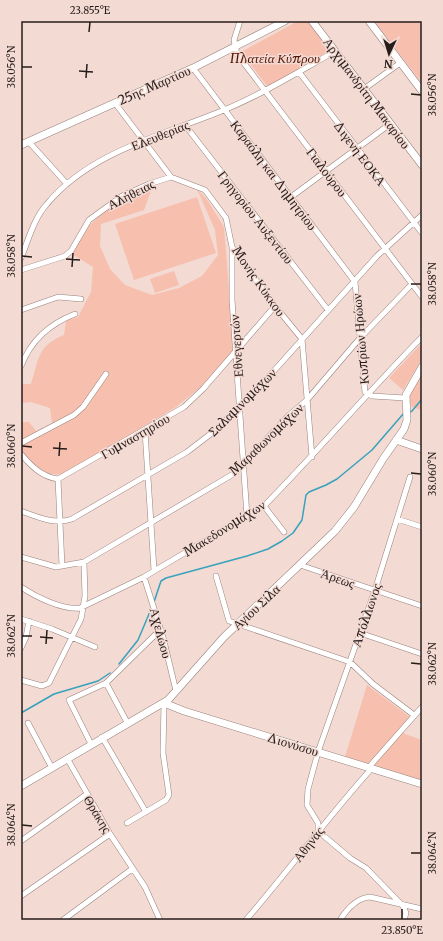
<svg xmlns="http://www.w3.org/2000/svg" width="443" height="941" viewBox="0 0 443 941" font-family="Merriweather,serif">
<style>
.green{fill:#f7bfae}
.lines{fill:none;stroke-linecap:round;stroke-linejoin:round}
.stream{stroke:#37a2bc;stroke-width:1.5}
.street-casing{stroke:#99837d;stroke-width:6}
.secondary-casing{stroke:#99837d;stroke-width:8}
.street{stroke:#fff;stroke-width:5}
.secondary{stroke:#fff;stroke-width:7}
.ticks{fill:none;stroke:#261d1b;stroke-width:1.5}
.labels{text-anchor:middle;stroke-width:3;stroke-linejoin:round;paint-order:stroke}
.park-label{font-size:13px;font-style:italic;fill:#541705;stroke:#f3dad3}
.street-label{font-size:13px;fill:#261d1b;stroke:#f3dad3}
.neatline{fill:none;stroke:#261d1b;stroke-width:1.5}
.ticks-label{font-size:10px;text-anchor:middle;fill:#261d1b}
</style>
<rect width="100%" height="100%" fill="#f3dad3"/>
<!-- green -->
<path class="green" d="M298 21C301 21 304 21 307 22 313 25 328 46 327 52L272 84 267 86 241 52Z
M374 21H422V83Z
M153 185 144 210 101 224 100 246 110 269 125 285 152 295 179 288 202 276 218 255 215 230 197 189 206 198 224 227 234 350 203 385 176 407 63 475 43 473 21 453V422H29L36 431 52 423 50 408 31 402 21 403V384H31C39 359 37 346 64 335L66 321 78 317 91 292 93 267 72 254 89 226 100 215 111 207Z
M197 197 216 253 134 280 115 224Z
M174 271 179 285 155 293 150 279Z
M422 343V359L403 390 389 378Z
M422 375V410L412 407 408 397Z
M367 685 410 717 400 729 405 734 422 740V781L345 757Z"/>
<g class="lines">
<!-- stream -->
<path class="stream" d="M410 412 412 411 422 399
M154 602 161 581 166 578 247 556 268 549 282 541 293 533 302 520 306 495 309 492 326 485 337 479 372 450 404 413
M119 664 138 640 152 607
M21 713 54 694 98 681 110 673"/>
<!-- street casing -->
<g class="street-casing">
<path id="street" d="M240 21 234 40 237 54 422 297
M193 68 355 282
M299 72 422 233
M364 89 400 63
M115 103 171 177
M185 125 328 310
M29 142 67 184
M291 197 390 124
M232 247V300L247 516
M21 258C28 241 34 218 47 204 91 151 164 135 224 110 263 94 298 72 334 52
M21 270 65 256 71 251 89 220 122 196 149 184 171 177 205 190 226 218 232 247 275 306 302 339
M355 282 365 392 372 396 405 398
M21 310 58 297 81 299
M302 339 312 457
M21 366C31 340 49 324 75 314
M145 431 154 570
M21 443 74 415 83 407 106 374
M21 454C31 466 42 477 58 479L184 407 203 389 275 306
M58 479 62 566
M264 506 284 532
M21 511C37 517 55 525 72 519L187 452 217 429 272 373 377 256 422 215
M397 519 422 527
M21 557 56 567 84 562 235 473 288 416 307 400 360 338 412 284
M300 565 422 606
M216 576 229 621 350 662 373 684 414 715
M144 577 163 637 176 691
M21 587C36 597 62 610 80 608L144 577 257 510 264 506C318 451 368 392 422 337
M21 619 52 629 95 647
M360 633 422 654
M21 648 26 637 29 621
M21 680 42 686 49 683 81 619 85 596 84 562
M106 683 128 724
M28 723 52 768
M102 737 146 812
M91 744 69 700 106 683 160 630
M67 758 110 834 145 887 160 920
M369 767 422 707
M127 823 166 800 169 795 163 753 164 703
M21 841 87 794
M21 896 110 834
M63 920 132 869
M246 920C289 870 328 817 372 768
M340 920C347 909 356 898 370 897L422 909
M404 920 406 913 403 906 366 868 350 858 318 831V823L307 805 308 789 318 752 375 590 410 477"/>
</g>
<!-- secondary casing -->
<g class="secondary-casing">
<path id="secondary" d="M312 21 422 165
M369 21 422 91
M21 145 193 68 285 21
M396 440 422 449
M164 703 184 711 422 784
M21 786 168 700 224 637 335 531 354 507 383 459 404 429 407 420 406 395 422 367"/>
</g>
<!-- street -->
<use href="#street" class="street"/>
<!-- secondary -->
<use href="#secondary" class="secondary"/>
</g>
<!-- ticks -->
<path class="ticks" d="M89 32 90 22M22 67H32M79 71 93 72M86 78 87 64M411 94 421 95M22 256 32 257M66 259 80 260M72 267 73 253M411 284H421M22 446 32 447M53 448 67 449M59 456 60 442M411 473 421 474M22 636H32M40 637 53 638M46 644 47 630M411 663 421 664M22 825 32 826M411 853H421M402 919V909"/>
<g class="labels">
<!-- park labels -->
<g class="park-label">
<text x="275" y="63">Πλατεία Κύπρου</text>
</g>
<!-- street labels -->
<g class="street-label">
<text transform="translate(154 85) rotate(-24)" y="5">25ης Μαρτίου</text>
<text transform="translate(367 93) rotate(53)" y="5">Αρχιμανδρίτη Μακαρίου</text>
<text transform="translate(160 135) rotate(-22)" y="5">Ελευθερίας</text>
<text transform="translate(360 153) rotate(53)" y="5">Διγενή ΕΟΚΑ</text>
<text transform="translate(327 172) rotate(53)" y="5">Γιαλούρου</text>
<text transform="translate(274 175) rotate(53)" y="5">Καραόλη και Δημητρίου</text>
<text transform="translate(131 194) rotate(-27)" y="5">Αλήθειας</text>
<text transform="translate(256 217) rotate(52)" y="5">Γρηγορίου Αυξεντίου</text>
<text transform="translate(259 281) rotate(55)" y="5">Μονής Κύκκου</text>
<text transform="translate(360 339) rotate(-95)" y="5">Κυπρίων Ηρώων</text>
<text transform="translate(236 346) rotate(-94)" y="5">Εθνεγερτών</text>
<text transform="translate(242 402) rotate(-45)" y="5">Σαλαμινομάχων</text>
<text transform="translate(135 436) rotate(-30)" y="5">Γυμναστηρίου</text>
<text transform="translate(266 439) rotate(-44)" y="5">Μαραθωνομάχων</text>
<text transform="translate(224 528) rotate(-32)" y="5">Μακεδονομάχων</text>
<text transform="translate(338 578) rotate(19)" y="5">Άρεως</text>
<text transform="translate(256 607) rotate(-43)" y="5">Αγίου Σίλα</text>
<text transform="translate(366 615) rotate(-71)" y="5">Απόλλωνος</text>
<text transform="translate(161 633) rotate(75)" y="5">Αχελώου</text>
<text transform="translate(293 744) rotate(17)" y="5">Διονύσου</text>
<text transform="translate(98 814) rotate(59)" y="5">Θράκης</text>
<text transform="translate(308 844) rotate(-52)" y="5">Αθηνάς</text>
</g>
</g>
<!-- border -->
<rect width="443" height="941" fill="none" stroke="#f3dad3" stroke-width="44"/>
<!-- north arrow -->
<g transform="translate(389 54) rotate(184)" stroke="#f3dad3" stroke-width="3" paint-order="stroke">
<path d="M0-3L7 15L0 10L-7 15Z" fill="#261d1b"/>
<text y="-6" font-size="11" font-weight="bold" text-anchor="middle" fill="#261d1b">N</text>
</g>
<rect x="22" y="22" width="399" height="897" class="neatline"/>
<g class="ticks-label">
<text x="90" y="14">23.855°E</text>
<text transform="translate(11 67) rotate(-90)" y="4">38.056°N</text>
<text transform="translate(432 95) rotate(-90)" y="4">38.056°N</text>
<text transform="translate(11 256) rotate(-90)" y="4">38.058°N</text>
<text transform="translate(432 284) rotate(-90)" y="4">38.058°N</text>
<text transform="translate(11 446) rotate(-90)" y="4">38.060°N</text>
<text transform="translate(432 474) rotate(-90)" y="4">38.060°N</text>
<text transform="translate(11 636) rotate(-90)" y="4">38.062°N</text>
<text transform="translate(432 664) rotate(-90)" y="4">38.062°N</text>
<text transform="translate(11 825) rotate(-90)" y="4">38.064°N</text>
<text transform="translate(432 853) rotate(-90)" y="4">38.064°N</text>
<text x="402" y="934">23.850°E</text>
</g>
</svg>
